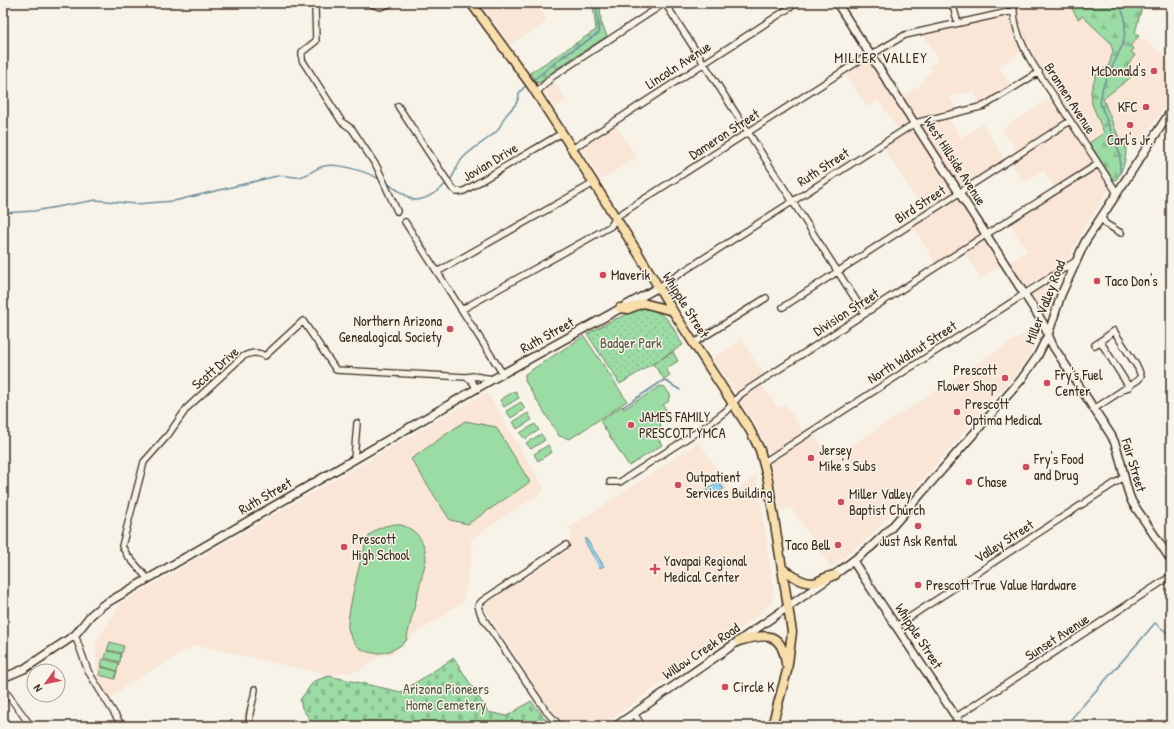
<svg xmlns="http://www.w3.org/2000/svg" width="1174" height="729" viewBox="0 0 1174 729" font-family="'Patrick Hand',sans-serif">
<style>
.built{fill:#f9e6d7}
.forest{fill:url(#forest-firs);stroke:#6b8261}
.cemetery{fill:url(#cemetery-stones);stroke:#6b8261}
.park{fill:url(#park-dots);stroke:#6b8261}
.garden{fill:#9bdba4;stroke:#6b8261}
.water{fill:url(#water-ripples);stroke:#6d8f9d}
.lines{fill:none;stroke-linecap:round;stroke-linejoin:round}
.stream{stroke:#6d8f9d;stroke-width:1.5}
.street-casing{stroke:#3b2a1e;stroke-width:8}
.secondary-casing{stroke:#3b2a1e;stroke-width:10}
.primary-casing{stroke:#3b2a1e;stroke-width:11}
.street{stroke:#f7f3e8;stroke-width:5.5}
.secondary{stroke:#f7f3e8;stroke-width:7}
.primary{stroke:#f8deab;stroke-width:8}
.poi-dot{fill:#d1495b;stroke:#f7f3e8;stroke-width:1.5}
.labels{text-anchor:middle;stroke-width:3;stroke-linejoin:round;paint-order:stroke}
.street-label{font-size:14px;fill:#3b2a1e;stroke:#f7f3e8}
.poi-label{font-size:14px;fill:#3b2a1e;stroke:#f7f3e8;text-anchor:start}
.park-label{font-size:14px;fill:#535640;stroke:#f7f3e8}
.neighbourhood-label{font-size:15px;letter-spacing:1px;fill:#3b2a1e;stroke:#f7f3e8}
</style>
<defs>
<pattern id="forest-firs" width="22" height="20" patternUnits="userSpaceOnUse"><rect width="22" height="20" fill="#9bdba4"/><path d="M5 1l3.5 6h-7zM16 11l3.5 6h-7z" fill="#86bc8d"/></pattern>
<pattern id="cemetery-stones" width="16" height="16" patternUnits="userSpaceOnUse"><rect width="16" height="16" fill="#9bdba4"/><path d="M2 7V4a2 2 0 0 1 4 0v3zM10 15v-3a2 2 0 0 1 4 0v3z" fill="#86bc8d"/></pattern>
<pattern id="park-dots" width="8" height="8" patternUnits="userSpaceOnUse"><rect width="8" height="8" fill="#9bdba4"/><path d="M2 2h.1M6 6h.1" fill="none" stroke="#86bc8d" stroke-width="1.8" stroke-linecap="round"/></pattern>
<pattern id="water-ripples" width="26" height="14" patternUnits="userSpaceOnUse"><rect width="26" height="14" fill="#8fd2f1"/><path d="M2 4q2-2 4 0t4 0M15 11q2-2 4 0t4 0" fill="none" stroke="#7cb4ce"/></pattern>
</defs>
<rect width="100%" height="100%" fill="#f7f3e8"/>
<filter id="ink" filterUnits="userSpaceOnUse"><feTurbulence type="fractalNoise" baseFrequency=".025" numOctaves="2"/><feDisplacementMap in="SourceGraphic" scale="8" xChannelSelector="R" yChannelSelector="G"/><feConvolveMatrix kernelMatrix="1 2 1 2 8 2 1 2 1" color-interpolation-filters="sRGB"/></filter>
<g filter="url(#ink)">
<!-- built -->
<path class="built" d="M480 3H536L548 21 510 45Z
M1015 3H1050L1054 8 1061 3H1068L1078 19 1082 16 1110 42 1114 51 1109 65 1096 75 1097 119 1104 133 1089 143 1031 55 1021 32 1015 12Z
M1007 15 1011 18 1023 51 998 66 1011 85 991 98 979 104 975 92 949 96 957 109 915 118 901 97 925 82 923 78 933 71 929 65 939 60 923 34Z
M1139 36 1171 61V97L1136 149 1118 136 1103 99 1131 77 1128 65 1131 52 1130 46Z
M865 61 870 62 907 121 906 124 898 129 878 100 867 107 845 73Z
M553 80 566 100 554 108 544 90Z
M1051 98 1064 120 1017 151 1002 129Z
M948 117 961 138 983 124 1005 159 963 186 958 185 920 127 921 124Z
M615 124 637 157 601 180 582 149 583 146Z
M1066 127 1072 129 1092 160 1091 164 1055 188 1043 170 1023 182 1011 163Z
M909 131 914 132 952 189 951 194 924 211 883 147Z
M1094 170 1098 171 1109 189 1083 230 1066 262 1027 286 1023 285 1008 263 1027 251 1010 224Z
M955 199 959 200 981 235 936 263 912 226Z
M981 240H985L1001 265 981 278 963 251Z
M1058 278 1047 316 1044 317 1031 295 1054 279Z
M1039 324 1040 333 1029 355 1017 373 876 531 831 568 795 513 790 508 780 510 771 462 773 459 813 432 830 459Z
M742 340 764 375 735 392 712 359Z
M761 383 778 408 785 404 803 432 773 452 767 450 758 429 740 402 742 397Z
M487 392 545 490 471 539 472 555 463 602 412 636 394 653 379 657 359 671 329 675 196 645 128 684 109 699 97 677 95 643 121 603Z
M699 442 732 492 757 476 773 586 772 602 762 612 601 726H566L549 707 484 608 486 604 567 551 572 535 569 528Z"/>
<!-- forest -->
<path class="forest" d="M593 3H600L601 22 607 36 556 69 543 81 537 83 530 73 596 30Z
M1077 3H1143L1135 33 1139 36 1130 46 1134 49 1131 52 1135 55 1128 65 1131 77 1103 99 1118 136 1125 141C1128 156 1124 168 1116 180L1112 179 1089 143 1104 133 1092 104 1091 91 1096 75 1109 65 1113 51 1110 42 1082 16 1078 19 1071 7Z"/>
<!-- cemetery -->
<path class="cemetery" d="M454 658 488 712 507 716 531 701 551 726H314L302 708 300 700 314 681 329 676 401 692Z"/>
<!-- park -->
<path class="park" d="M643 308C669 312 670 324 683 345L620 384 587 334 613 320Z
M673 352 678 361 666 369 670 375 664 379 653 364Z"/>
<!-- garden -->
<path class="garden" d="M584 336 627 401 570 439 559 436 525 381V374Z
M660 386 662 387 664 386 671 396 668 398 669 401 663 405 670 416 660 422 661 429 656 435 662 445 629 466 600 421 622 406 624 409Z
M515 391 519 398 504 407 500 400Z
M521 402 525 409 511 418 506 411Z
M528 413 532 420 517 429 513 422Z
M465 421 496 427 530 482 468 524 450 520 411 459Z
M535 424 539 430 525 439 520 433Z
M541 434 545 440 531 449 526 443Z
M548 445 552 452 538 461 534 454Z
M396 524C415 527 426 540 426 560L406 641C386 659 355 659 348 628 346 618 363 545 369 536 376 528 386 525 396 524Z
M110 642 124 646 122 653 107 650Z
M107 651 121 654 120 662 105 658Z
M103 659 119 663 117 671 101 666Z
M101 667 117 671 115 679 99 675Z"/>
<!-- water -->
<path class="water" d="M719 481 724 489 710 498 705 491Z
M586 538 604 566 600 568 585 542Z"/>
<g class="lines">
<!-- stream -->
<path class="stream" d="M1119 3 1125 18V31L1123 44 1103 86 1100 103 1120 154V174
M532 81 562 57 599 33 596 3
M388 184 413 200C426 201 441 189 450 180 456 173 457 163 464 157 474 147 486 141 496 132 502 126 502 119 507 114 513 107 519 103 519 93L527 84
M3 213 34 211 96 200 136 204 174 201 277 176C285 174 291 178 298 177 307 177 315 168 324 166 339 163 368 172 381 180
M623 407 664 380 680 390
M1065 726C1095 691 1126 658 1155 623L1171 636"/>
<!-- street casing -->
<g class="street-casing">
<path id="street" d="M318 3 315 8 316 41 302 52V60L342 122 352 129 377 167 397 211
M369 3 380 7 392 3
M665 3 865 314
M952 3 958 23
M1014 3C1011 41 1042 77 1062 108 1080 136 1099 164 1117 193
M536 93 552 77 665 3
M398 106 452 188 457 192 464 191 562 133
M572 149 797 3
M1101 217 1106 224 1121 233
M405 222 503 374
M437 272 594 183
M659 287 915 123 984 106 1039 72
M783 307 1070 121
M461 310 611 226 616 217 865 57 871 55 905 35 1013 11
M1100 341 1129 387
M694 343 766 298
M477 389 471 380 466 377 473 376 493 379
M1094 409 1138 380 1141 376 1138 368 1114 331 1095 345
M354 460 357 423
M764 462 1074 262
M610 482H620L709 424 726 411 741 394 987 234 1098 164
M148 579 127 555 122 546 144 462 168 435 187 408 242 357C250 353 257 351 265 356L303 321 336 370 466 377
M896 626 1124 477
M75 635 88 671 122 726
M3 688 31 726
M634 713 642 726
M956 717 1171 576
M250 726C247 714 254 702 255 689
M560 726 546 711 481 615 478 606 482 601 566 545"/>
</g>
<!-- secondary casing -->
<g class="secondary-casing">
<path id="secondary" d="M837 3 1043 323 1053 346 1111 435C1123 456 1122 480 1132 502L1171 560
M853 561 962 726
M3 678 24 669 75 635 91 615 103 605 493 379 659 287
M616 726 841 570 871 547 891 528 1021 380 1037 357 1048 335 1061 295 1085 242 1171 111"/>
</g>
<!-- primary casing -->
<g class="primary-casing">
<path id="primary" d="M471 3 531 85 562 133 638 253 674 313 750 430 760 450 768 480 792 632 787 671 772 726
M620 308 628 309 643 303 673 311
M783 569C792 575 804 586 817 582 823 579 827 576 835 575
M739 641C764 634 782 630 786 664"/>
</g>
<!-- street -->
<use href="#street" class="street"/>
<!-- secondary -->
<use href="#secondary" class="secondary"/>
<!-- primary -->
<use href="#primary" class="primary"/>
</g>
</g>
<!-- markers -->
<g class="poi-dot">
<circle cx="1154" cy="71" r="4"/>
<circle cx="1146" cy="107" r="4"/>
<circle cx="1130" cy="125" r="4"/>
<circle cx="603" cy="275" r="4"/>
<circle cx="1097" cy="281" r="4"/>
<circle cx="450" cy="329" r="4"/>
<circle cx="1005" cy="378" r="4"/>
<circle cx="1047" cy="383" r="4"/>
<circle cx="957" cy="412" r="4"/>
<circle cx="631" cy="425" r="4"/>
<circle cx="811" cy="458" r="4"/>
<circle cx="1026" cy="467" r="4"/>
<circle cx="969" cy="482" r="4"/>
<circle cx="678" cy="485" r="4"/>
<circle cx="841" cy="502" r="4"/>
<circle cx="918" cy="526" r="4"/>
<circle cx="838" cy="545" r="4"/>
<circle cx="344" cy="547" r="4"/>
<path d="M653 563h4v4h4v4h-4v4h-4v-4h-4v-4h4z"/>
<circle cx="918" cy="585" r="4"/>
<circle cx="725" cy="687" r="4"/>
</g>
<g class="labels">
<!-- street labels -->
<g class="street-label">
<text transform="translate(678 65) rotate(-33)" y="5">Lincoln Avenue</text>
<text transform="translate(1070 98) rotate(57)" y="5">Brannen Avenue</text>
<text transform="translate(724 134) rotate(-33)" y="5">Dameron Street</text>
<text transform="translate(955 161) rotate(57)" y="5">West Hillside Avenue</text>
<text transform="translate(490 162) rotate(-31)" y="5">Jovian Drive</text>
<text transform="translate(823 167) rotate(-33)" y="5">Ruth Street</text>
<text transform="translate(920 204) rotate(-33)" y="5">Bird Street</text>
<text transform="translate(1045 302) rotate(-69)" y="5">Miller Valley Road</text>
<text transform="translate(686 305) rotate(58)" y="5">Whipple Street</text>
<text transform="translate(846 312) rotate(-33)" y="5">Division Street</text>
<text transform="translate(547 335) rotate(-29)" y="5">Ruth Street</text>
<text transform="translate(912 352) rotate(-33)" y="5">North Walnut Street</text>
<text transform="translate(215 368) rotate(-41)" y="5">Scott Drive</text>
<text transform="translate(1134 465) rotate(73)" y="5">Fair Street</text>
<text transform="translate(265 496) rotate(-30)" y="5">Ruth Street</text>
<text transform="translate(1004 541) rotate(-33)" y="5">Valley Street</text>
<text transform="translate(919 636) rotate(57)" y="5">Whipple Street</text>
<text transform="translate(1057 637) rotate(-33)" y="5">Sunset Avenue</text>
<text transform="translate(701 651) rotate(-34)" y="5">Willow Creek Road</text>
</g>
<!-- poi labels -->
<g class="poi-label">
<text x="1146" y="76" text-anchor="end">McDonald's</text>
<text x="1138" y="112" text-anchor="end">KFC</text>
<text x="1130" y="145" text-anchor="middle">Carl's Jr.</text>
<text x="611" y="280">Maverik</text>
<text x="1105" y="286">Taco Don's</text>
<text x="442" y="326" text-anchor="end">Northern Arizona<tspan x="442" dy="16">Genealogical Society</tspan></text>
<text x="997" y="375" text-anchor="end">Prescott<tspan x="997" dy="16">Flower Shop</tspan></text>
<text x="1055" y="380">Fry's Fuel<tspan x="1055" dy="16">Center</tspan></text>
<text x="965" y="409">Prescott<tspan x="965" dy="16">Optima Medical</tspan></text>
<text x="639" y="422">JAMES FAMILY<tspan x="639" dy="16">PRESCOTT YMCA</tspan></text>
<text x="819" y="455">Jersey<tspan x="819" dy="16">Mike's Subs</tspan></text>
<text x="1034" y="464">Fry's Food<tspan x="1034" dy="16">and Drug</tspan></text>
<text x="686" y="482">Outpatient<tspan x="686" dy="16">Services Building</tspan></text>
<text x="977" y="487">Chase</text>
<text x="849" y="499">Miller Valley<tspan x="849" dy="16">Baptist Church</tspan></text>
<text x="352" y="544">Prescott<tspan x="352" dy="16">High School</tspan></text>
<text x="918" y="546" text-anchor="middle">Just Ask Rental</text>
<text x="830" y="550" text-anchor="end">Taco Bell</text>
<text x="664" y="566">Yavapai Regional<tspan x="664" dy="16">Medical Center</tspan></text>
<text x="926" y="590">Prescott True Value Hardware</text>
<text x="733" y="692">Circle K</text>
</g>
<!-- park labels -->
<g class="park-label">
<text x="631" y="348">Badger Park</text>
<text x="446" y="694">Arizona Pioneers<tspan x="446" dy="16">Home Cemetery</tspan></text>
</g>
<!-- neighbourhood labels -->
<g class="neighbourhood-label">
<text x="881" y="63">MILLER VALLEY</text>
</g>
</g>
<!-- margin -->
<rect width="1174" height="729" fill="none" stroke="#f7f3e8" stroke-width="16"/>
<rect x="8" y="8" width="1158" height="713" fill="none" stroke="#3b2a1e" stroke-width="1.5" filter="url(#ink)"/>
<!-- north arrow -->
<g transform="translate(46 683) rotate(237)"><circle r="19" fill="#f7f3e8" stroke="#aca397"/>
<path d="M0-3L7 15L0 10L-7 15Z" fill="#d1495b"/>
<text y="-6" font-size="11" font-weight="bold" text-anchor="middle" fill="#3b2a1e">N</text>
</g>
</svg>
